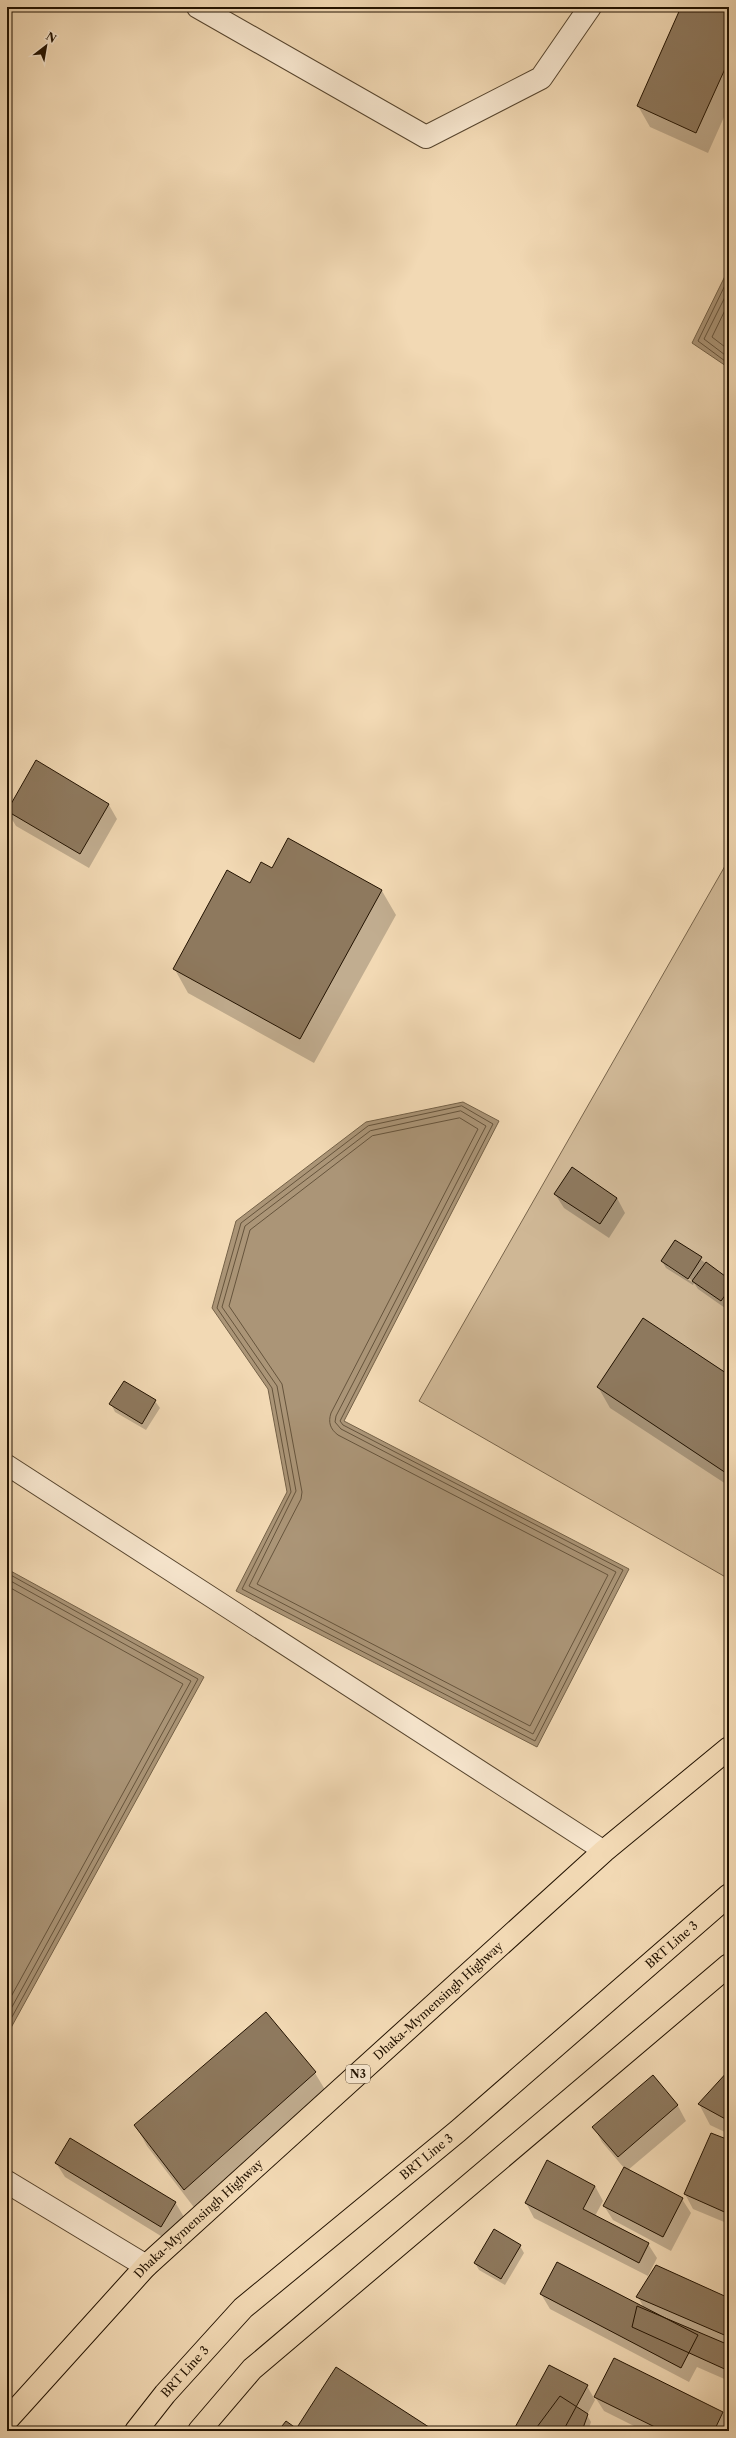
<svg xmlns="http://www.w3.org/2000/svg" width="736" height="2438" viewBox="0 0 736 2438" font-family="'Libre Caslon Text',serif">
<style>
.green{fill:#cfb795;stroke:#78644a}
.water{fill:#ab9577;stroke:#746147}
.shadow{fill:#0003;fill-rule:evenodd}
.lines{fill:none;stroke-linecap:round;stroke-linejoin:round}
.shore{stroke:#66543c;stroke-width:1}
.building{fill:#8e795e;stroke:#221200}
.lane-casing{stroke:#56442d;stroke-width:22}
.street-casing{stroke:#56442d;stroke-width:24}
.highway-casing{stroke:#221200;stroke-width:24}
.lane{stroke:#f7e6ce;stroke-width:20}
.street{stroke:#f7e6ce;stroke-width:22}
.highway{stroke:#f2d9b4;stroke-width:22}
.labels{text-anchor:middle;stroke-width:4;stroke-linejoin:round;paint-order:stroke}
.shield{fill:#f7e6ce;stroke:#62523e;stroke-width:1}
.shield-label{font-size:11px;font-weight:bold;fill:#221200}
.street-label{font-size:12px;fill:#221200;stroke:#f7e6ce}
</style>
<rect width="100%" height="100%" fill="#f2d9b4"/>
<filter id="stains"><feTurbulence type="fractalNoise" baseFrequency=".005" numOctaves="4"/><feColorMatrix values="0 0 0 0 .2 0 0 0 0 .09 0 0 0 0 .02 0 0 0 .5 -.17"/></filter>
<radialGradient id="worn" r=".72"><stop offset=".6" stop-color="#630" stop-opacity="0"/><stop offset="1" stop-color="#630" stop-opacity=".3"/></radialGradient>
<!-- green -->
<path class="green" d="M729 859V1579L419 1401Z"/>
<!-- water -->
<path class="water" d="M729 268V368L692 343Z
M463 1102 499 1121 344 1421 629 1569 537 1747 236 1591 287 1492 268 1389 212 1308 236 1221 366 1122Z
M7 1569 204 1677 7 2035Z"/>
<!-- shadow -->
<path class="shadow" d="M683 7H729V106L708 153 650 127 638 106Z
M36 762 109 805 117 819 89 868 16 826 7 811Z
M272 869 382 891 396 915 314 1063 188 993 174 968 251 884Z
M555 1194 617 1198 625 1213 609 1238 564 1208Z
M675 1241 729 1280V1303L725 1308 698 1289 694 1283 693 1285 666 1268 662 1261ZM667 1263 693 1281 692 1282 667 1266Z
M729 1376V1486L610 1408 598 1387Z
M124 1382 155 1401 160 1408 146 1430 115 1412 111 1404Z
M729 2071V2134L710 2125 699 2104Z
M315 2073 327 2093 196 2210 147 2146 136 2126Z
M653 2077 678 2106 686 2121 628 2170 682 2199 691 2213 671 2251 613 2220 604 2206 624 2168 602 2142 594 2127Z
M729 2142V2224L693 2209 685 2194Z
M56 2163 175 2202 184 2217 169 2241 65 2177Z
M595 2186 603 2201 595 2216 648 2244 657 2258 648 2276 534 2218 526 2203Z
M520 2246 524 2253 505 2285 479 2270 475 2263Z
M541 2294 644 2308 638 2297 729 2299V2381L697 2367 689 2382 550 2309Z
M587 2386 595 2400 587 2415 591 2422 588 2431H514Z
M595 2397 722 2412 729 2424V2431H644L604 2411Z
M299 2426 433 2431H302Z"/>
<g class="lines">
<!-- shore -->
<path class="shore" d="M729 277 698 341 729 364
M729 289 704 339 729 358
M729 302 712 337 729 350
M462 1106 493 1124 340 1421 343 1425 623 1570 535 1741 242 1589 291 1492 272 1388 217 1308 241 1223 368 1126Z
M461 1111 486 1126 336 1416 335 1422 341 1429 616 1572 533 1734 249 1586 296 1491 277 1386 222 1307 245 1226 370 1131Z
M460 1118 478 1129 331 1413C328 1422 330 1429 338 1435L608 1575 530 1726 257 1584 301 1499 302 1492 282 1384 229 1306 250 1230 372 1136Z
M7 1573 198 1679 7 2026
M7 1579 191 1681 7 2016
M7 1586 183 1684 7 2004"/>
</g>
<!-- building -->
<path class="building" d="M681 7H729V60L696 133 637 106Z
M36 760 109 804 80 854 7 811Z
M288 838 382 890 300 1039 173 969 227 870 250 883 261 862 272 868Z
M572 1167 617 1198 600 1224 554 1194Z
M675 1240 702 1257 688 1279 661 1261Z
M706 1262 729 1279V1290L721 1301 692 1281Z
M643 1318 729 1375V1475L597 1387Z
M124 1381 156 1400 142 1424 109 1404Z
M266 2012 316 2072 184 2190 134 2125Z
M729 2070V2121L698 2104Z
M653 2075 678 2105 618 2157 592 2127Z
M711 2133 729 2140V2214L684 2194Z
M70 2138 176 2202 161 2227 55 2163Z
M547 2160 595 2186 583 2209 649 2243 639 2263 525 2203Z
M624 2167 683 2198 663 2237 603 2206Z
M494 2229 521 2245 501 2279 474 2263Z
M557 2262 698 2335 681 2368 540 2294Z
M656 2265 729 2298V2337L636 2297Z
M637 2306 729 2345V2371L632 2327Z
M614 2358 723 2412 714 2431H663L594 2397Z
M549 2365 588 2385 563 2431H513Z
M336 2367 435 2431H306L298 2426Z
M560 2396 588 2414 582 2431H544L537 2427Z
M286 2421 300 2431H278Z"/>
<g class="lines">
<!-- lane casing -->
<g class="lane-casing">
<path id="lane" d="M7 1465 604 1851"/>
</g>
<!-- street casing -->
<g class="street-casing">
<path id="street" d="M198 7 426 137 541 78 590 7
M7 2182 146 2266"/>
</g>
<!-- highway casing -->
<g class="highway-casing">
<g id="highway">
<path id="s1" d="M7 2420 146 2266 604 1851 729 1748"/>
<path id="s2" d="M136 2431 165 2394 243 2308 458 2131 729 1895"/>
<path d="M199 2431 252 2369 729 1965"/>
</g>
</g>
<!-- lane -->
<use href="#lane" class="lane"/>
<!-- street -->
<use href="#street" class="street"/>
<!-- highway -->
<use href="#highway" class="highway"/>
</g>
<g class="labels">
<!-- shield labels -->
<rect class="shield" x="346" y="2065" width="24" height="18" rx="3"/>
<g class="shield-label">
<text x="358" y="2078">N3</text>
</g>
<!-- street labels -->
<g class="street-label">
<text dy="4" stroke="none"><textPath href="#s2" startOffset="725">BRT Line 3</textPath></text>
<text dy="4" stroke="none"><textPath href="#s1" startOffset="602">Dhaka-Mymensingh Highway</textPath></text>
<text dy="4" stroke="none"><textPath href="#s2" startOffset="401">BRT Line 3</textPath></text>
<text dy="4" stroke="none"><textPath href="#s1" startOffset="278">Dhaka-Mymensingh Highway</textPath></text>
<text dy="4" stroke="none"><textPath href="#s2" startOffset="77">BRT Line 3</textPath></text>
</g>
</g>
<!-- margin -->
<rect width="736" height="2438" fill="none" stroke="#f2d9b4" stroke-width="24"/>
<rect x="8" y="8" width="720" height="2422" fill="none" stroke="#221200" stroke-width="2"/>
<rect x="12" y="12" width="712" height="2414" fill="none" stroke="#221200"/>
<!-- north arrow -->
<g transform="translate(46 46) rotate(31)" stroke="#f7e6ce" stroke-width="3" paint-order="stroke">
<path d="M0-3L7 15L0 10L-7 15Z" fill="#221200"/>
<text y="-6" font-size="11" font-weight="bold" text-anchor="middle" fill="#221200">N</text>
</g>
<rect width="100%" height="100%" filter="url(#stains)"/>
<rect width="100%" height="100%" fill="url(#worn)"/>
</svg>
